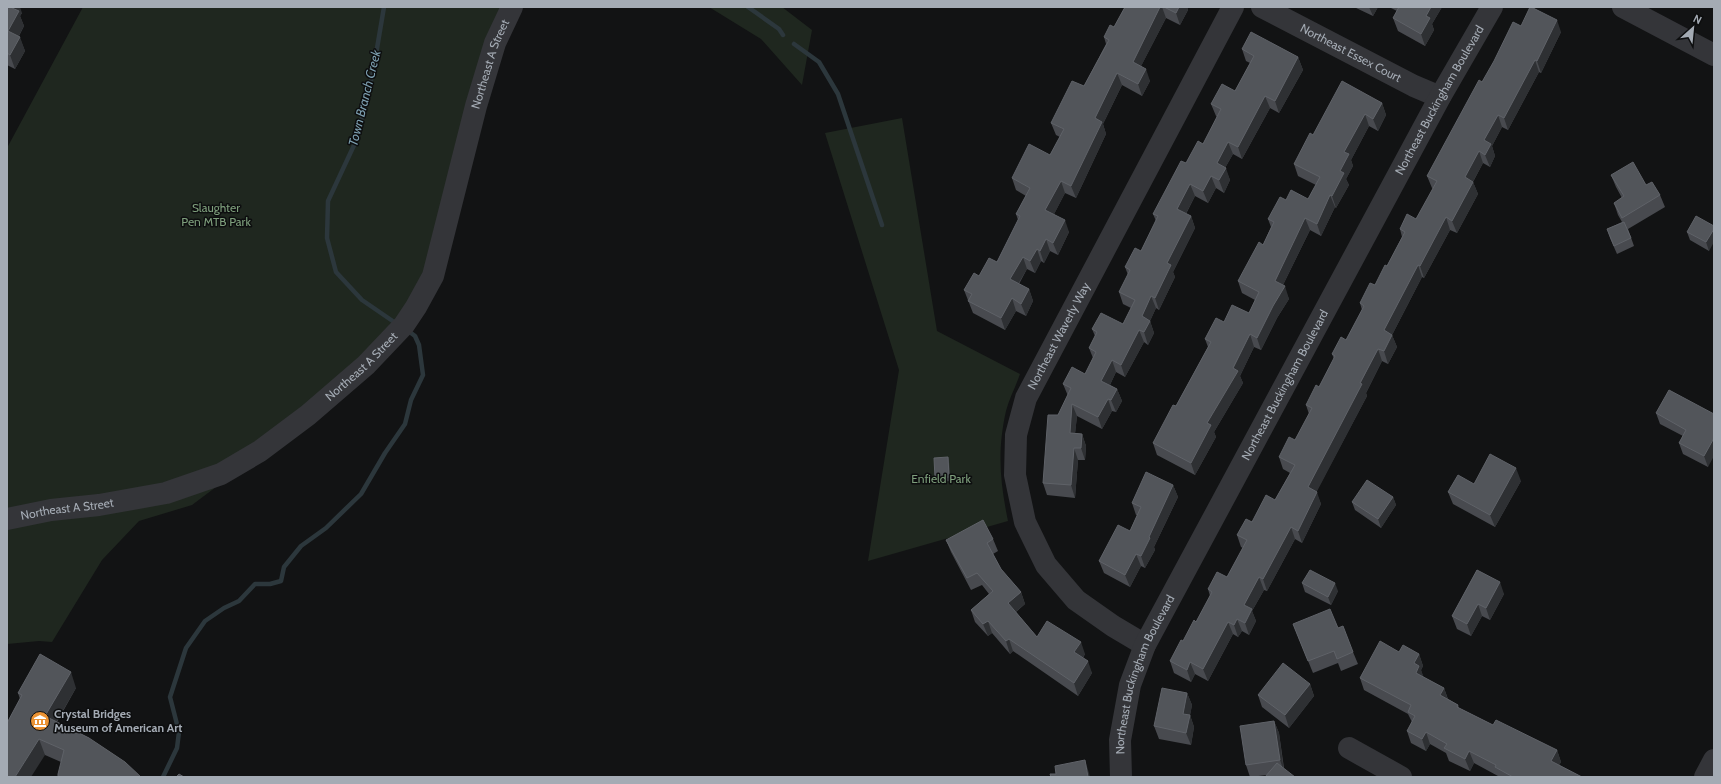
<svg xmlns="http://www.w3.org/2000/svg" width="1721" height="784" viewBox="0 0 1721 784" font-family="Cabin,sans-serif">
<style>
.green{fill:#1f271f}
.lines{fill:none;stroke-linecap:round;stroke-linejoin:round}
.stream{stroke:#2c373c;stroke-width:4.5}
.minor{stroke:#343539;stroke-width:22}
.wall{fill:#484a4f}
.shaded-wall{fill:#2e3033}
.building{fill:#52555a;stroke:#5f6268}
.labels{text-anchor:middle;stroke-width:3;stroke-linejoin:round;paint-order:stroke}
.street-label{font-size:12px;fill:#a4abb4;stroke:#0d0e0f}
.park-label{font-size:12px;fill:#7e9f7c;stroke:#0d0e0f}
.poi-label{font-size:12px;font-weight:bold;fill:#a4abb4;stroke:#0d0e0f;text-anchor:start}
.water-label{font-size:13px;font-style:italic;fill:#7c9eaf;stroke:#0d0e0f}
</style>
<rect width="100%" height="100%" fill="#121314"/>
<!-- green -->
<path class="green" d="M83 7H515L423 292 355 383 192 505 139 521 102 560 52 642 39 641 7 644V148Z
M709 7H782L812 30 802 85 761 39Z
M902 118 937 331 1020 374C1016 386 1009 399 1006 411 997 451 1000 482 1008 521L868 561 899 370 825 133Z"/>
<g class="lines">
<!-- stream -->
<path class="stream" d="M384 7 373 72 356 141 328 201 327 238 336 272 362 300 397 324
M748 7 779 29 783 35
M794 44 819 62 838 94 882 225
M163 777 177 748 179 732 170 697 186 648 205 621 224 608 239 601 255 584H270L281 581 284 567 301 546 326 528 361 494 385 453 405 424 411 400 423 375 419 345 415 336 407 330"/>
<!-- minor -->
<g class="minor">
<path id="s1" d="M1262 7 1414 86 1440 97"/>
<path d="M1623 7 1714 55"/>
<path id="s2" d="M7 519 51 510 99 505 166 493 221 474 260 451 308 415 366 365 404 325 416 307 433 276 476 106 495 43 512 7"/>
<path id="s3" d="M1145 645 1113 626 1076 600 1046 565 1025 522 1015 475 1016 435 1026 398 1233 7"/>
<path d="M1349 748 1401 777"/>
<path id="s4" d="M1121 777 1120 740 1130 685 1145 645 1440 97 1492 7"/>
<path d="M1705 777 1714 760"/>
</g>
</g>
<!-- wall -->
<path class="wall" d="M7 7 22 13 20 16 24 26 19 36 25 51 15 69 7 65Z
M1125 7H1187L1188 10 1180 25 1166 18 1141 66 1150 81 1142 96 1122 85 1103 124 1106 134 1076 198 1065 193 1054 214 1069 232 1058 255 1050 251 1044 263 1041 261 1035 273 1027 269 1019 284 1029 289 1033 301 1026 316 1016 311 1005 330 973 313 964 290 979 276 997 262 1018 220 1016 214 1026 196 1016 190 1012 178 1050 155 1060 137 1056 135 1051 123 1084 86 1106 44 1104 37 1114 27Z
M1354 7H1378L1373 16Z
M1389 7H1442L1432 24 1434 30 1425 46 1398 31 1393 18 1397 11Z
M1521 26 1561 32 1541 73 1539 72 1508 130 1502 127 1492 146 1495 156 1490 167 1483 163 1473 182 1478 194 1457 233 1450 230 1424 278 1422 277 1392 335 1397 347 1388 364 1382 361 1366 393 1367 396 1316 492 1321 504 1302 543 1295 539 1267 591 1264 590 1252 611 1256 621 1249 635 1242 631 1238 637 1233 634 1208 681 1195 674 1191 682 1174 673 1170 661 1196 622 1210 596 1208 589 1227 577 1243 548 1241 547 1237 535 1275 500 1290 473 1283 469 1279 457 1295 440 1309 414 1306 405 1319 387 1334 359 1332 354 1346 340 1362 310 1360 303 1375 285 1387 266 1402 237 1400 229 1416 219 1433 189 1432 188 1427 176 1482 82Z
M1242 49 1298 57 1303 70 1279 113 1270 108 1242 159 1233 154 1225 168 1230 180 1224 193 1216 188 1208 203 1195 196 1186 214 1191 216 1195 228 1173 272 1175 277 1159 310 1156 308 1150 321 1154 333 1148 345 1144 342 1125 377 1116 372 1110 385 1117 389 1122 401 1116 412 1112 411 1102 429 1077 416 1075 433 1082 434 1086 446 1085 460H1078L1075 498 1047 495 1043 483 1058 415 1068 396 1063 384 1085 374 1093 358 1089 348 1095 336 1092 329 1123 324 1131 308 1123 304 1119 292 1128 275 1125 267 1141 251 1156 221 1153 214 1186 163 1203 144 1217 117 1216 116 1211 104 1235 91 1250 63 1246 61Z
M1382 103 1386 115 1378 131 1369 126 1351 160 1353 166 1346 179 1349 185 1336 208 1335 207 1321 236 1310 230 1283 285 1289 299 1277 318 1261 350 1254 347 1240 376 1243 383 1214 432 1216 437 1195 475 1157 455 1153 443 1176 406 1208 347 1205 339 1224 322 1249 313 1255 300 1242 293 1238 281 1263 245 1271 227 1268 219 1286 200 1308 199 1316 185 1298 176 1294 164 1313 135Z
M1611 175 1646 185 1660 195 1665 207 1628 229 1634 246 1617 254 1610 238 1607 229 1622 222 1618 215 1614 203 1622 198 1616 187Z
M1714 226 1709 251 1690 240 1687 232Z
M1656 413 1714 414 1708 467 1683 454 1679 443 1683 436 1660 424Z
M948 457 949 461 950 481 937 482 935 478Z
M1521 481 1495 527 1453 504 1448 492 1474 484Z
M1173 485 1178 497 1154 547 1155 550 1145 568 1141 566 1130 587 1104 573 1099 561 1130 531 1137 515H1136L1132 503Z
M1393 497 1396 505 1381 528 1355 510 1352 502Z
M993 539 998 551 993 554 1001 569 1021 592 1025 604 1016 612 1037 637 1085 654 1083 658 1092 673 1078 696 1013 651 1010 654 992 633 988 636 975 622 971 610 989 594 982 585 971 590 951 552 946 540Z
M1477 570 1504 594 1490 620 1482 616 1471 636 1457 629 1452 616Z
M1302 583 1338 591 1331 605 1305 592Z
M1293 624 1338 628 1353 652 1358 664 1341 671 1338 663 1313 673Z
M1399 652 1419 654 1423 666 1421 670 1423 677 1444 688 1448 699 1458 705 1459 708 1493 725 1557 750 1561 762 1559 765 1582 777H1498V776L1474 763 1470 771 1449 761 1446 753 1430 744 1426 751 1411 743 1407 731 1412 722 1408 714 1364 690 1360 678Z
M1310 684 1314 696 1289 728 1262 707 1258 695Z
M76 688 57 722 89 738 61 762 45 755 8 722 20 699 18 693Z
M1187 693 1192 705 1190 715 1194 727 1191 745 1159 739 1154 726Z
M1274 721 1279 733 1284 768 1267 775 1250 777 1246 765Z"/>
<!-- shaded-wall -->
<path class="shaded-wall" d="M12 7H20L22 13 20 16 24 26 14 45 8 31Z
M1160 7H1162L1166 18 1137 74 1133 62Z
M1179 7H1187L1188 10 1180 25 1176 13Z
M1369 7H1378L1373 16Z
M1431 7H1442L1432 24 1434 30 1425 46 1421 34 1426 16Z
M1557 20 1561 32 1541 73 1537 61Z
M20 37 25 51 15 69 10 55Z
M1298 57 1303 70 1279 113 1275 101Z
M1535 60 1539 72 1508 130 1504 118Z
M1146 69 1150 81 1142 96 1138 84Z
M1117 73 1122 85 1103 124 1106 134 1076 198 1071 186 1095 118Z
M1265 96 1270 108 1242 159 1238 147Z
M1382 103 1386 115 1378 131 1373 119Z
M1365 114 1369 126 1351 160 1353 166 1346 179 1349 185 1336 208 1332 196 1344 152Z
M1498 115 1502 127 1492 146 1495 156 1490 167 1485 155 1484 140Z
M1228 142 1233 154 1221 175 1217 163Z
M1479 151 1483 163 1469 189 1465 177Z
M1226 168 1230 180 1224 193 1219 180Z
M1211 176 1216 188 1208 203 1203 191Z
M1061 181 1065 193 1050 222 1045 210Z
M1473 182 1478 194 1457 233 1452 221Z
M1190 184 1195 196 1182 221 1177 209Z
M1330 195 1335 207 1321 236 1317 224Z
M1191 216 1195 228 1173 272 1175 277 1159 310 1155 298 1167 263Z
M1446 217 1450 230 1424 278 1420 266Z
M1305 218 1310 230 1279 293 1275 281Z
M1065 220 1069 232 1058 255 1053 243Z
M1714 229V242L1709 251 1706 242Z
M1046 239 1050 251 1044 263 1040 251Z
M1037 249 1041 261 1035 273 1030 261Z
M1023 257 1027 269 1014 291 1010 279Z
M1418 265 1422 277 1392 335 1397 347 1388 364 1384 351V330Z
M1285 286 1289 299 1277 318 1261 350 1257 338 1273 306Z
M1029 289 1033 301 1026 316 1021 304Z
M1151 296 1156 308 1150 321 1154 333 1148 345 1144 332 1142 316Z
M1012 298 1016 311 1005 330 1001 318Z
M1139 330 1144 342 1125 377 1121 365Z
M1250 334 1254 347 1240 376 1243 383 1214 432 1216 437 1195 475 1191 463 1207 423Z
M1378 349 1382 361 1366 393 1367 396 1313 499 1308 487Z
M1112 360 1116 372 1106 393 1101 381Z
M1117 389 1122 401 1116 412 1111 400Z
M1108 399 1112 411 1102 429 1098 417Z
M1072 404 1077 416 1074 445 1070 433Z
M1082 434 1086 446 1085 460 1081 448Z
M1714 438V456L1708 467 1704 456Z
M1074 448 1078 460 1075 498 1071 485Z
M948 457 949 461 950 481 949 477Z
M1516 468 1521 481 1495 527 1490 515Z
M1173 485 1178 497 1154 547 1155 550 1145 568 1141 556 1149 537Z
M1317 492 1321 504 1302 543 1298 531Z
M1393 497 1396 505 1381 528 1378 519Z
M1291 527 1295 539 1267 591 1263 579Z
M1136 554 1141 566 1130 587 1125 575Z
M1259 577 1264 590 1252 611 1256 621 1249 635 1245 623 1244 605Z
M1500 582 1504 594 1490 620 1486 608Z
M1335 583 1338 591 1331 605 1328 597Z
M1021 592 1025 604 1012 615 1008 603Z
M1478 604 1482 616 1471 636 1467 624Z
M1237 619 1242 631 1238 637 1234 625Z
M988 621 992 633 988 636 983 624Z
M1228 622 1233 634 1208 681 1203 669Z
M1009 639 1013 651 1010 654 1006 641Z
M1081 642 1085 654 1078 665 1074 652Z
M1419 654 1423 666 1421 670 1424 678 1416 673 1414 663Z
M1088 661 1092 673 1078 696 1074 683Z
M1190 662 1195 674 1191 682 1187 670Z
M71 672 76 688 51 731 45 716Z
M1310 684 1314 696 1289 728 1285 715Z
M1444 688 1448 700 1440 695Z
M1187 693 1192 705 1188 726 1183 714Z
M1190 715 1194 727 1191 745 1186 733Z
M1274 721 1279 733 1284 772 1280 760Z
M1426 732 1430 744 1426 751 1422 739Z
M39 739 45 755 31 777H15Z
M1557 750 1561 762 1555 773 1551 761Z
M1469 751 1474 763 1470 771 1465 759Z
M1085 760 1089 773 1090 777H1088Z"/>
<!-- building -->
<path class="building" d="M7 7H12V8L19 11 8 31 20 37 10 55 7 53Z
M1125 7H1160L1133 62 1146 69 1138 84 1117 73 1095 118 1102 122 1071 186 1061 181 1045 210 1065 220 1053 243 1046 239 1040 251 1037 249 1030 261 1023 257 1010 279 1029 289 1021 304 1012 298 1001 318 968 301 972 294 964 290 974 273 979 276 989 258 997 262 1020 216 1016 214 1030 188 1012 178 1029 144 1050 155 1064 129 1051 123 1072 81 1084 86 1109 40 1104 37 1110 25 1114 27Z
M1164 7H1179L1176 13Z
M1399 7H1431L1426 16 1430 18 1421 34 1393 18Z
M1530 7H1531L1557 20 1537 61 1535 60 1504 118 1498 115 1484 140 1491 144 1485 155 1479 151 1465 177 1473 182 1452 221 1446 217 1420 266 1418 265 1384 330 1392 335 1384 351 1378 349 1360 383 1362 384 1308 487 1317 492 1298 531 1291 527 1263 579 1259 577 1244 605 1252 609 1245 623 1237 619 1234 625 1228 622 1203 669 1190 662 1187 670 1170 661 1181 640 1183 641 1194 620 1196 622 1212 592 1208 589 1217 572 1227 577 1247 540 1237 535 1246 519 1252 522 1266 495 1275 500 1295 465 1279 457 1289 437 1295 440 1312 408 1306 405 1316 385 1319 387 1335 356 1332 354 1341 337 1346 340 1364 306 1360 303 1370 283 1375 285 1385 265 1387 266 1405 232 1400 229 1407 214 1416 219 1437 181 1427 176 1479 80 1482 82 1494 61 1513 22 1521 26Z
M1251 32 1298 57 1275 101 1265 96 1238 147 1228 142 1217 163 1226 168 1219 180 1211 176 1203 191 1190 184 1177 209 1191 216 1167 263 1171 265 1155 298 1151 296 1142 316 1150 321 1144 332 1139 330 1121 365 1112 360 1101 381 1117 389 1111 400 1108 399 1098 417 1072 404 1070 433 1082 434 1081 448H1074L1071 485 1043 483 1048 415H1058L1071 388 1063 384 1072 367 1085 374 1096 352 1089 348 1097 332 1092 329 1101 313 1123 324 1135 300 1119 292 1130 270 1125 267 1135 248 1141 251 1158 216 1153 214 1181 161 1186 163 1198 141 1203 144 1221 109 1211 104 1222 84 1235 91 1254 56 1242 49Z
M1342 81 1382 103 1373 119 1365 114 1344 152 1349 154 1340 171 1344 173 1332 196 1330 195 1317 224 1305 218 1275 281 1285 286 1273 306 1257 338 1250 334 1233 368 1238 371 1207 423 1211 425 1191 463 1153 443 1173 405 1176 406 1211 342 1205 339 1216 318 1224 322 1232 305 1249 313 1259 292 1238 281 1259 242 1263 245 1274 222 1268 219 1280 197 1286 200 1291 190 1308 199 1320 177 1294 164 1310 133 1313 135Z
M1633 162 1646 185 1652 182 1660 195 1622 218 1614 203 1624 196 1611 175Z
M1696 216 1714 226V229L1706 242 1687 232Z
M1624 222 1631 238 1614 246 1607 229Z
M1669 390 1714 414V438L1704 456 1679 443 1686 430 1656 413Z
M1490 454 1516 468 1490 515 1448 492 1458 475 1474 484Z
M948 457 949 477 935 478 934 458Z
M1146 472 1173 485 1149 537 1150 538 1141 556 1136 554 1125 575 1099 561 1118 525 1130 531 1141 507 1132 503Z
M1367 480 1393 497 1378 519 1352 502Z
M983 520 993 539 987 543 1001 569 1021 592 1008 603 1037 637 1047 621 1081 642 1074 652 1088 661 1074 683 1009 639 1006 641 988 621 983 624 971 610 993 591 977 573 967 578 946 540Z
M1310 570 1335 583 1328 597 1302 583Z
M1477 570 1500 582 1486 608 1478 604 1467 624 1452 616Z
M1330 609 1338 628 1343 626 1353 652 1337 659 1334 651 1308 661 1293 624Z
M1380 641 1399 652 1403 645 1419 654 1414 663 1419 666 1416 673 1444 688 1440 695 1458 705 1457 707 1493 725 1496 720 1557 750 1551 761 1582 777H1513L1495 767 1496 765 1469 751 1465 759 1444 748 1447 744 1426 732 1422 739 1407 731 1415 716 1408 712 1411 705 1360 678Z
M40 654 71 672 45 716 89 738 125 762 141 777H58V774L64 750 39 739 15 777H7V723L22 695 18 693Z
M1283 663 1310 684 1285 715 1258 695Z
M1162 688 1187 693 1183 714 1190 715 1186 733 1154 726Z
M1274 721 1280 760 1246 765 1240 726Z
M1085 760 1088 777H1051L1050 774H1056L1055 766Z
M1277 763 1295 777H1265Z
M179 774 184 777H176Z"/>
<!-- icons -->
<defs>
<g id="museum-disc" transform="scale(1)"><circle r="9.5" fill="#ec9333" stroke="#0d0e0f"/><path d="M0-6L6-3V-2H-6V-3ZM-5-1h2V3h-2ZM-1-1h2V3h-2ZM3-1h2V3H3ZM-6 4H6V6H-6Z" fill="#fff"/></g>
</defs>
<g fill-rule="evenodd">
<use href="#museum-disc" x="40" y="721"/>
</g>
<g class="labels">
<!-- street labels -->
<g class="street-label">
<text dy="4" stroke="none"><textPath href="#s1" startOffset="100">Northeast Essex Court</textPath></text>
<text dy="4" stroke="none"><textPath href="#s2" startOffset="733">Northeast A Street</textPath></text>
<text dy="4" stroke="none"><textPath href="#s4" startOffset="755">Northeast Buckingham Boulevard</textPath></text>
<text dy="4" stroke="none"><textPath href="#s3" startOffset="373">Northeast Waverly Way</textPath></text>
<text dy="4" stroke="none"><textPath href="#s2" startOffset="397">Northeast A Street</textPath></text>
<text dy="4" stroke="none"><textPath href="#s4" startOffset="431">Northeast Buckingham Boulevard</textPath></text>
<text dy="4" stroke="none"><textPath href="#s2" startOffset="61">Northeast A Street</textPath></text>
<text dy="4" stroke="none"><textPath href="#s4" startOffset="107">Northeast Buckingham Boulevard</textPath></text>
</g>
<!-- park labels -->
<g class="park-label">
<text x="216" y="212">Slaughter<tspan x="216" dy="14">Pen MTB Park</tspan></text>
<text x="941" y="483">Enfield Park</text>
</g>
<!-- poi labels -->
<g class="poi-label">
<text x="54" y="718">Crystal Bridges<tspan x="54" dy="14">Museum of American Art</tspan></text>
</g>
<!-- water labels -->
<g class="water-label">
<text transform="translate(364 98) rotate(-76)" y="5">Town Branch Creek</text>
</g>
</g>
<!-- border -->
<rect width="1721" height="784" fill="none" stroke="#a4abb4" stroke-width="16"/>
<!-- north arrow -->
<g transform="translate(1693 28) rotate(27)" stroke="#0d0e0f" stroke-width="3" paint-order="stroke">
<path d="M0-3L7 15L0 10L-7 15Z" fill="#a4abb4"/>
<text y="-6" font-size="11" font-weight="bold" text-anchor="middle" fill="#a4abb4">N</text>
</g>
</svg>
